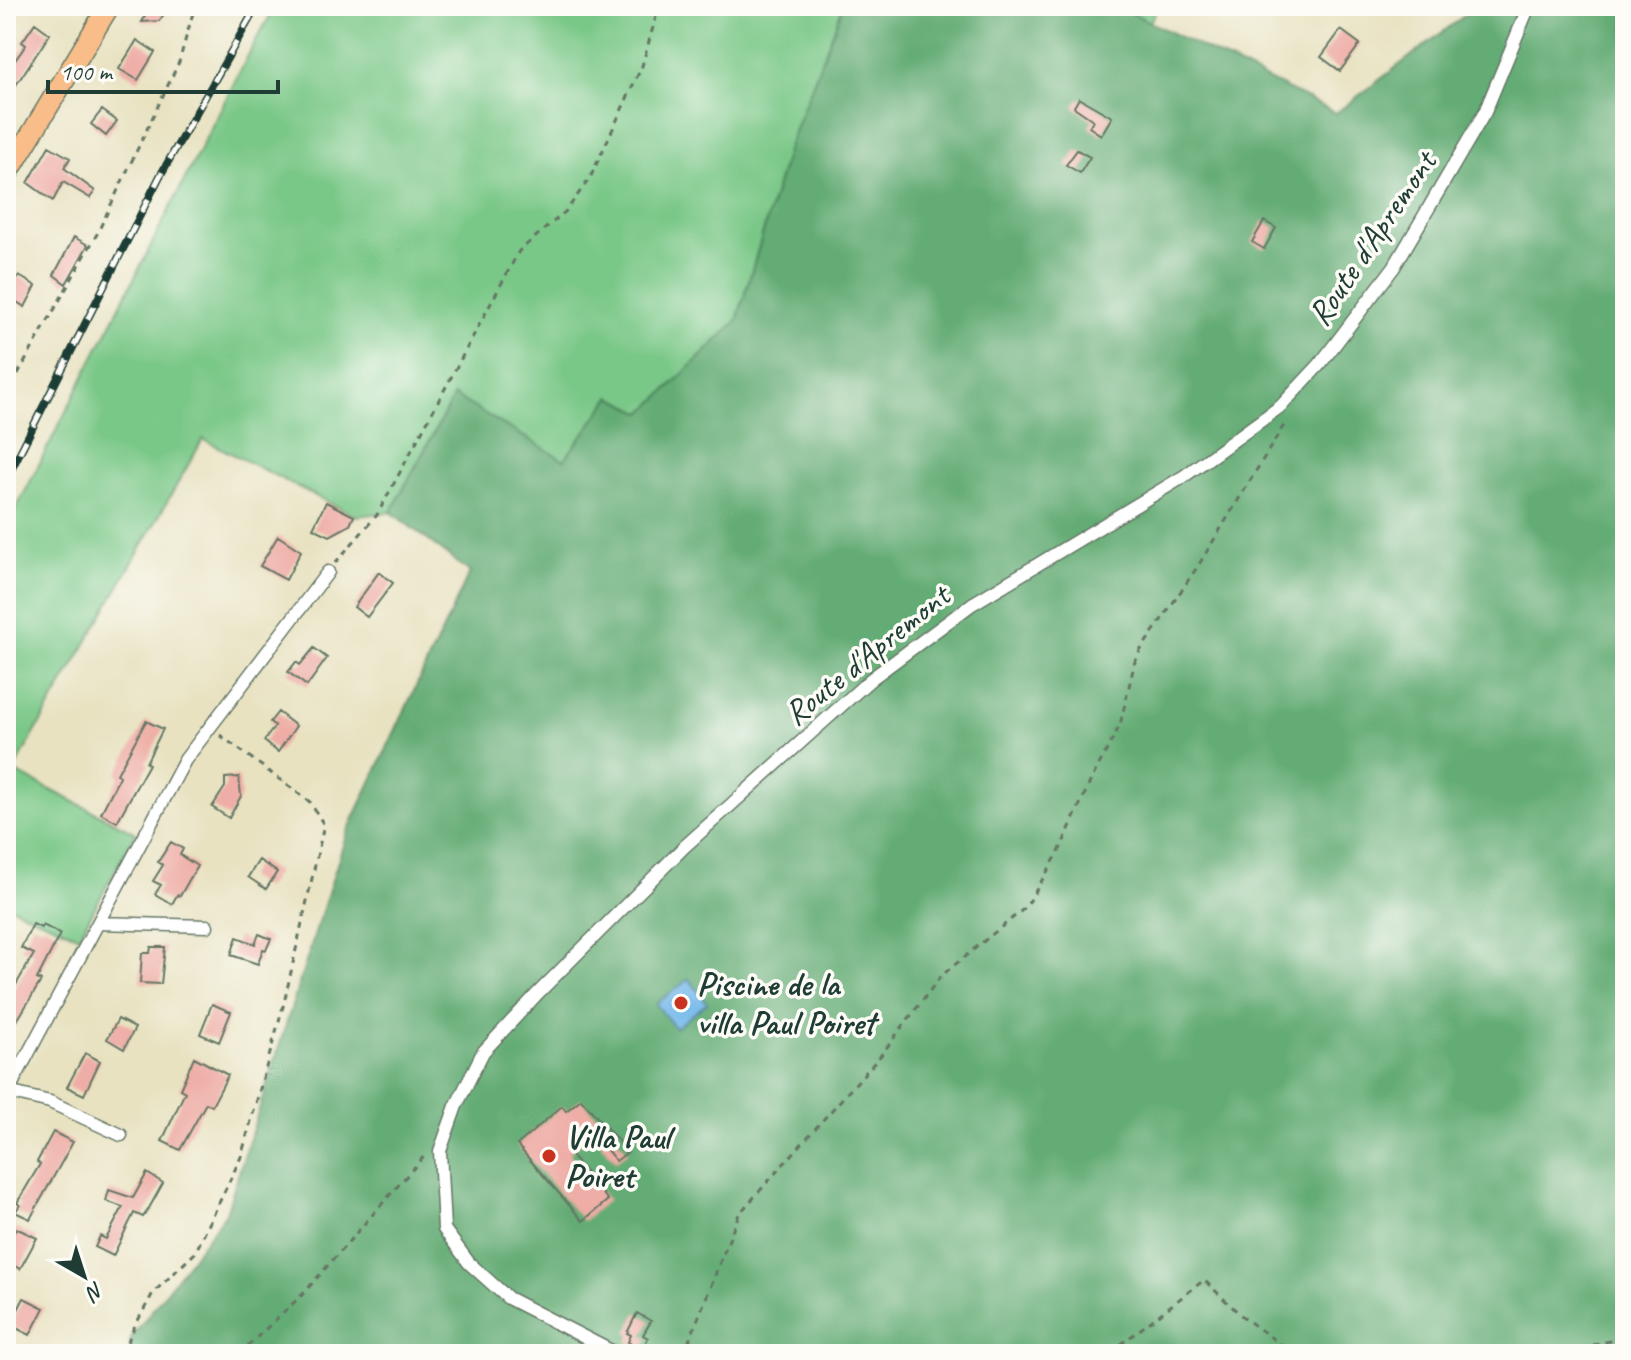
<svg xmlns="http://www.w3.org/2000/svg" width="1631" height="1360" viewBox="0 0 1631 1360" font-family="Caveat,sans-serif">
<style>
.green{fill:#7ac888;stroke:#4c825e;stroke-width:2}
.forest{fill:#63ac74;stroke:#417454;stroke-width:2}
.water{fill:#74b9eb;stroke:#4a7b90;stroke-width:2}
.building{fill:#eeada6}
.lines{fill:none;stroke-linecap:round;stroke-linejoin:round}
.street-casing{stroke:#657765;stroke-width:15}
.primary-casing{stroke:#657765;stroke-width:23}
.path{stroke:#657765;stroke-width:3;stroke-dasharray:6 6;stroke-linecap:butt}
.street{stroke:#fff;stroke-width:12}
.primary{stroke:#f8bd89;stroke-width:20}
.rail-casing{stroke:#1f3d34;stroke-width:8}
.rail{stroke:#fdfcf7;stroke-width:5;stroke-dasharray:15;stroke-linecap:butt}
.poi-dot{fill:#c8321e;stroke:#fdfcf7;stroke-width:3}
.labels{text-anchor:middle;stroke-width:7;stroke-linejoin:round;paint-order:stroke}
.street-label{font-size:34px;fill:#1f3d34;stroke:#fdfcf7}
.poi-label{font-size:34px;font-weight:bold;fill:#1f3d34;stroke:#fdfcf7;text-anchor:start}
</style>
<rect width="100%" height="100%" fill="#fdfcf7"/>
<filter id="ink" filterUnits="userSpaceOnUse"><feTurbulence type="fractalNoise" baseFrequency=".0125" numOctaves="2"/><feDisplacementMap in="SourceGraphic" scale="16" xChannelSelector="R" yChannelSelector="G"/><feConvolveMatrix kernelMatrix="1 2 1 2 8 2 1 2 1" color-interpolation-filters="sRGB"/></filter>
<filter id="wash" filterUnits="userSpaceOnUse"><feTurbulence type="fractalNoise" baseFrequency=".006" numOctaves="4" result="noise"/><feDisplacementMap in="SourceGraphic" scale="32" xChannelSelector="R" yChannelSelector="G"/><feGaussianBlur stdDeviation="1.8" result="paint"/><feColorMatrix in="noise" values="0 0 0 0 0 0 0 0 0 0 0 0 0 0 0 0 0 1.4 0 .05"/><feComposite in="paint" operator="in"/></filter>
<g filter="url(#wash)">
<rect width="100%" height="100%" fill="#e8e2c1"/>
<!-- green -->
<path class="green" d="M276 6H843L789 145 737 321 643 413 611 397 564 461 454 396 391 512 355 516 203 439 13 771 136 833 79 936 6 905V529L255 42Z
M1117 6H1158L1150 22Z"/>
<!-- forest -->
<path class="forest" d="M843 6H1117L1336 113 1477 6H1625V1354H129L131 1338 226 1213 347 833 470 572 391 512 454 396 564 460 611 397 643 413 737 321 789 145Z"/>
<!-- water -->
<path class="water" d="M689 979 707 1003 675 1028 656 1004Z"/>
<g id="blocks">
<!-- building -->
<path class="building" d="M151 6H170L159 21 142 22Z
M35 23 50 34 6 100V73L26 45 22 42Z
M1341 30 1360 44 1340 71 1321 57Z
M137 40 155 52 138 80 119 69Z
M1079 98 1112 117 1101 135 1089 127 1093 120 1074 107Z
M102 110 117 121 106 136 91 124Z
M49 146 70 158 64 168 95 191 90 198 63 182 53 201 28 183Z
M1077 150 1090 157 1080 173 1066 165Z
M1264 221 1276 228 1264 249 1252 242Z
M74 237 88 245 66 284 54 275Z
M19 276 36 286 25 307 7 296Z
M326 502 354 516 350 525 330 536 313 528Z
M278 536 301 551 286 580 260 566Z
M379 572 393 583 367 617 354 607Z
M314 648 327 658 307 686 288 672 296 662 300 665Z
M278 712 296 726 278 752 264 741 275 726 270 722Z
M146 721 163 729 146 763 149 764 117 822 101 813 120 776 117 774Z
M239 777 241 796 229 818 212 807 225 787V778Z
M171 842 183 849 180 855 197 866 180 896 177 895 172 904 155 894 161 885 153 881 163 865 158 862Z
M259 860 277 872 266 889 248 877Z
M33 924 41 928 43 925 60 934 37 979 41 981 6 1039V1002L34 954 21 948Z
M259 934 271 939 266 950 263 949 258 964 231 955 237 937 255 944Z
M151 947H165L161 984 140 983 142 953H150Z
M212 1004 231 1012 219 1042 200 1034Z
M118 1019 135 1028 124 1049 107 1039Z
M85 1053 100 1061 84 1095 67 1087Z
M194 1057 228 1075 212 1106 206 1103 180 1150 162 1141 185 1092 180 1089Z
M581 1099 628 1152 616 1161 592 1133 569 1153 608 1200 583 1221 517 1145 562 1106 566 1111Z
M53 1132 73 1142 30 1219 15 1212 20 1205 17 1203 40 1164 37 1162Z
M147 1173 163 1183 148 1210 143 1217 134 1213 113 1256 95 1247 100 1236 106 1239 123 1207 106 1201 109 1190 133 1198Z
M16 1228 37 1238 20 1269 6 1261V1248Z
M24 1298 44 1308 30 1335 10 1325Z
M637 1313 651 1321 643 1335 648 1338 642 1350 628 1342 631 1335 627 1333Z"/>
</g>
</g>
<g filter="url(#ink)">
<use href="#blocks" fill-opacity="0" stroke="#657765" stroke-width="2"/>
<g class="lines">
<!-- street casing -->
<g class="street-casing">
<path id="street" d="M98 923 207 926
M8 1092 50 1102 121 1135
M6 1095 185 760 328 572
M617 1354 508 1298 469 1263 444 1229 440 1151 456 1106 483 1052 538 993 684 847 871 679 972 604 1183 477 1281 406 1320 364 1394 267 1485 112 1529 6"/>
</g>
<!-- primary casing -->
<g class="primary-casing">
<path id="primary" d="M6 176 109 6"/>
</g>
<!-- path -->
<path class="path" d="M6 395 97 234 179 62 195 6
M335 563 377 515 519 251 566 211 590 178 642 66 659 6
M125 1354 130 1335 153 1293 195 1253 241 1157 284 1003 324 825 310 802 220 735
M239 1354 301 1296 425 1155 428 1154
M684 1354 739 1214 881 1055 941 976 1026 907 1059 852 1090 782 1120 725 1136 657 1198 566 1287 420
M1113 1354 1120 1345 1204 1280 1243 1317 1294 1354
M1558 1354 1625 1337"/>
<!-- street -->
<use href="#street" class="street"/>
<!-- primary -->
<use href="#primary" class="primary"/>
<!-- rail casing -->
<g class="rail-casing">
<path id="rail" d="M6 480 160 176 257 6"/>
</g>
<!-- rail -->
<use href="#rail" class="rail"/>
</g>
</g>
<!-- markers -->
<g class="poi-dot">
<circle cx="681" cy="1003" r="8"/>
<circle cx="549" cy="1156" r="8"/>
</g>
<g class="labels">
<!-- street labels -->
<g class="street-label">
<text transform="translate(1371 238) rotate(-56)" y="12">Route d'Apremont</text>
<text transform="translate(866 654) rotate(-39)" y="12">Route d'Apremont</text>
</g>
<!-- poi labels -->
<g class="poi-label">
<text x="697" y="995">Piscine de la<tspan x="697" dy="39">villa Paul Poiret</tspan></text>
<text x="565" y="1148">Villa Paul<tspan x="565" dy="39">Poiret</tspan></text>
</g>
</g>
<!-- margin -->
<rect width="1631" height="1360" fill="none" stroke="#fdfcf7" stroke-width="32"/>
<!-- north arrow -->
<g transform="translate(84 1276) rotate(141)" stroke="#fdfcf7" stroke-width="6" paint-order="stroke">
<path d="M0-6L14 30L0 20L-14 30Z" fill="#1f3d34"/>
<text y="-12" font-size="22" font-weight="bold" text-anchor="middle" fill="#1f3d34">N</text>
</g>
<!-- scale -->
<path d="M48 80v12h230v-12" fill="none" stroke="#1f3d34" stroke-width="4"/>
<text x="60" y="80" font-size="24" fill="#1f3d34" stroke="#fdfcf7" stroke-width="6" paint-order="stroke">100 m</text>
</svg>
